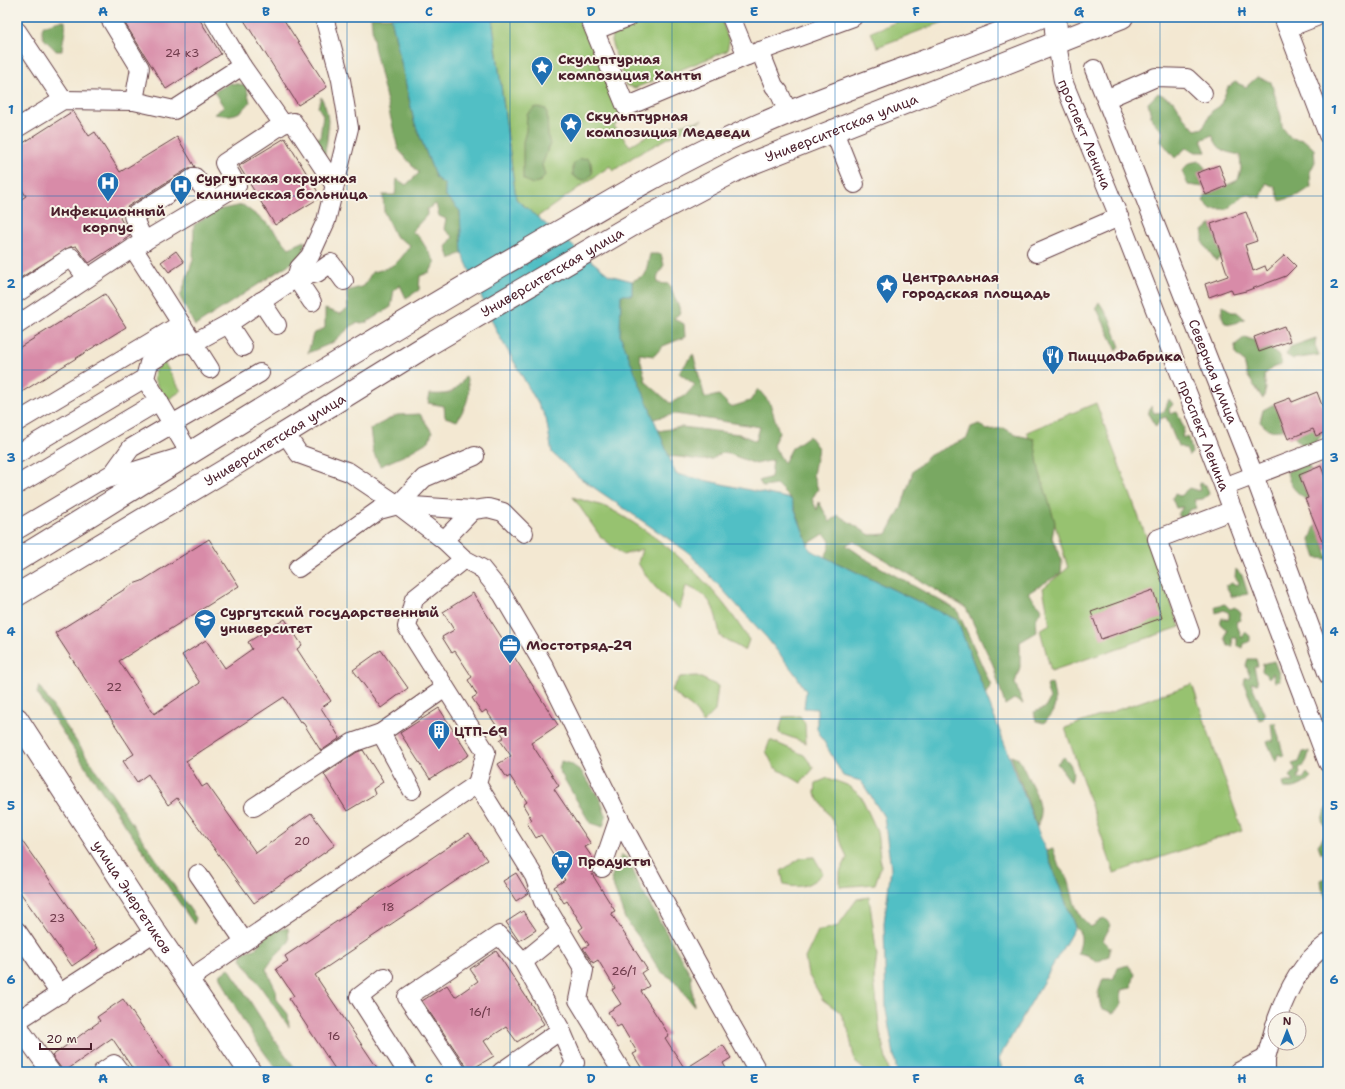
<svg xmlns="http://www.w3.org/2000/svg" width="1345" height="1089" viewBox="0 0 1345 1089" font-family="'Shantell Sans',sans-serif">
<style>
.green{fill:#97c26f;stroke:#70704d}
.forest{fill:#79a862;stroke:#626446}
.water{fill:#51bfc5;stroke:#4e6f78}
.building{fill:#d88ba8}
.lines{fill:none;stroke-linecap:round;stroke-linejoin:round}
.minor-casing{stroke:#633d44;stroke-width:20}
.major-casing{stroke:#633d44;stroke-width:24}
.minor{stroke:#fff;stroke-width:18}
.major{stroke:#fff;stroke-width:22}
.grid{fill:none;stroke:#1f6fb2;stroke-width:1;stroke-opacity:0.55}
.labels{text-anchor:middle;stroke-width:4;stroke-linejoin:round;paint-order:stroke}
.number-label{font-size:12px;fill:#6e3a4a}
.poi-label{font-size:14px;font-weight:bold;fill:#4a1f2b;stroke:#f7f3e8;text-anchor:start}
.street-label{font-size:14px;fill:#4a1f2b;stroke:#f7f3e8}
.neatline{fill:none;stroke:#1f6fb2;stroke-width:1.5}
.grid-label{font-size:13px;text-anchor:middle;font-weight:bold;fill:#1f6fb2}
</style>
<rect width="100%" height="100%" fill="#f7f3e8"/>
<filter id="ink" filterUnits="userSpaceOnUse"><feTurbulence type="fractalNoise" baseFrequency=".025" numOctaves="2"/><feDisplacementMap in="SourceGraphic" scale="8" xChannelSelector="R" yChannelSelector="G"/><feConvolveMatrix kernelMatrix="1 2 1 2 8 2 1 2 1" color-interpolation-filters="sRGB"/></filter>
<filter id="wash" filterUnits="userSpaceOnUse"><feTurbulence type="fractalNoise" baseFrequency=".012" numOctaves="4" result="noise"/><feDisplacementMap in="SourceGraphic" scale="16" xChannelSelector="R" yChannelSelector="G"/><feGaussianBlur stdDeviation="0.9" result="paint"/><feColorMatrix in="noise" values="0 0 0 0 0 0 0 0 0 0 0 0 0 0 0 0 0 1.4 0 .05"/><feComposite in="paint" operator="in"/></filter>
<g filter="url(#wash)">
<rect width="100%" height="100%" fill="#f3e8d2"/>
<!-- green -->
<path class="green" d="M492 17H565L584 21 623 119 614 126 630 146C652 130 676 126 702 120L633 157 613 171 610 166 537 217 516 199Z
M652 17H721L729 42 727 51 635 88 626 85 611 41 613 32Z
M909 17H949L951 19 877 47 871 32Z
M164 362 181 391 166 401 154 379 155 370Z
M1096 403 1180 627 1051 671 1040 630 1050 624 1043 588 1068 568 1027 432Z
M573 497C586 502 602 504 614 511 669 542 716 586 749 640L745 651 720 636C715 609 713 596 686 586L680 609C662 596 649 582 638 563L642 549 623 555 600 536Z
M697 676 718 686 715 711 703 723 694 709 671 691 680 677Z
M1192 684 1242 830 1114 873 1065 728Z
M800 716 805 723 806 743 779 733 783 717Z
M770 740 804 755 814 768 801 783 774 767 766 751Z
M828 778 847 785 861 796 877 831 881 866 875 884 840 887V872L847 858 833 821 815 794 816 783Z
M814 857 823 873C811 885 801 889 784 885L781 871 801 858Z
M869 897 877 956 874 978 880 1033 889 1072H867L855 1062 848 1029 840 1012 823 1000 808 974 805 958 818 931 838 926 857 899Z"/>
<!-- forest -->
<path class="forest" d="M371 17H391L414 121 436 178 445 185V195L460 211 462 253 450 259 446 247 453 237 444 229 446 219 439 216 436 204 427 209V215L412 231 420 238 435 262 430 272 420 276 419 290 406 298 400 285 394 290 391 307 367 322 354 324 332 343 308 353 313 334 325 328V309L340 314 348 309 347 291 364 286 372 272C393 268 399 263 410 245L395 236 384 212 383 195H395L397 179 406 185 419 173 398 149 374 47Z
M59 21H65C67 30 62 41 62 51H56C49 42 39 40 43 26Z
M1257 77 1271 82 1281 116 1282 127 1291 138 1304 140 1314 149 1315 162 1310 172 1311 187 1299 195 1280 201 1275 187 1266 183 1261 198 1246 194 1227 209H1211L1203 201 1206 195 1238 180 1241 169 1240 155C1222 151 1220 152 1212 135L1201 140 1206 152H1196L1186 148 1175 158 1161 141 1163 132 1152 120 1148 103 1158 93 1174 101 1183 116 1195 130 1203 128 1212 111 1220 106 1228 87 1235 82 1246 87Z
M230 83 246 85 250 102C239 117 230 116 214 114L224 107 214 92Z
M321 97C332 117 328 136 324 158L305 139 320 138 323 115 318 107Z
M536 107 546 109C549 121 546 132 550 144L542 165 545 175 541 181 532 184 523 179V142L526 131 527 114Z
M588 158 591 163 592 174 586 180H579L573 175V165L579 159Z
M1199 161 1206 169 1198 173 1203 187 1188 185 1182 171 1189 163Z
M243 205 269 225 289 248 305 241 303 255 195 326 180 297 193 260 194 225 217 210Z
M1211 224 1222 256 1216 261 1203 243V231Z
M650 254H661L664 265 658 275 657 283 669 284 681 312 674 318 684 324 685 337 663 346 654 356 639 354 646 382 670 403 685 396 695 385 679 373 693 354 705 398 719 395 731 407 750 401 758 389 770 403 779 432 773 445 784 463 792 448 809 436 818 448 813 475 818 489 812 499 817 510 819 502 830 522 838 515 870 535 887 534 901 508 913 471 930 455 967 438 971 427 979 424 987 430 1004 428 1016 435 1034 439 1039 470 1055 522 1052 538 1062 560 1061 573 1028 593 1042 609 1036 619 1037 632 1020 642V667L1015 683 1023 704 1014 699 1005 705 993 665 966 608 853 541 846 545 869 561 957 610 991 685 985 695 957 620 825 557C830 547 833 541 824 534L808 544 791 499 777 485 763 487 759 481 771 477 773 460 756 464 724 452C720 454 716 457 712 459 698 463 683 455 669 457L658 431 682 427 739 434 756 441 760 427 675 414 653 419 620 335 621 294 632 295V281L645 275Z
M1099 302 1110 319 1120 347 1117 351 1096 307Z
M1222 305 1232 312H1237L1245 319 1232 324 1225 323 1222 316Z
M1245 337 1255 341 1259 352 1269 348 1279 356 1282 364 1272 368 1264 375 1266 389 1263 399 1247 375 1244 362 1236 355 1235 345Z
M1316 338 1315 345 1319 355 1293 359 1286 355 1290 347Z
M466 376C472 395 467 404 457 421L445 417 444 406 428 403 430 394C452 395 453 393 466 376Z
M1169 399 1173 404 1169 409 1170 414 1177 412 1184 428 1182 437 1189 438 1192 453 1189 456 1186 449 1178 446 1166 417 1160 419 1156 427 1148 414 1151 406 1154 413 1164 412Z
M1274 404 1284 429C1273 432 1268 431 1260 422L1263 410Z
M420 414 432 432 429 441 403 456 380 466 373 452 370 429 397 415Z
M1310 420 1316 435 1322 433 1316 443 1303 446 1294 437 1304 432Z
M1306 462 1311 470 1299 475 1308 498 1305 499C1295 491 1289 485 1287 472Z
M1200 483 1206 485 1209 494 1203 499 1194 500 1197 508 1189 510 1183 522 1178 514 1183 507 1176 508 1172 498 1175 494 1180 496 1189 488 1199 491Z
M1315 526H1324L1321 536 1328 559 1316 558 1310 540Z
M1236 569 1242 575 1248 594 1232 597 1226 586 1232 583 1238 585 1239 582 1235 577Z
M1225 604 1230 609 1235 607 1241 613 1240 620 1236 622 1242 638 1245 632 1250 636V641L1244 644 1243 648 1237 645V638H1232L1233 646H1228L1225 638 1227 630 1220 624 1222 618 1229 619V613L1224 610 1216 613 1215 606Z
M1248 659H1256L1258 666 1254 667 1258 684 1251 683 1265 715 1263 719 1259 720 1244 684 1245 678 1250 677 1246 665Z
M1274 661 1279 674 1280 681 1275 682 1273 673 1269 678 1262 671 1263 664Z
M1052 683C1056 703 1058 708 1044 723L1036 721 1034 712 1045 708 1050 699 1046 686Z
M39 686 196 918 194 924C141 848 87 771 37 693Z
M1271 723H1275L1284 757 1278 754 1276 762 1267 742 1269 740 1273 742Z
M1309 751C1308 759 1306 765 1299 768L1300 773 1297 779H1303L1307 773 1312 778C1302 785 1296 790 1284 788L1283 782H1294L1290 776 1296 770 1292 764 1299 762 1303 752Z
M1011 756 1019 759 1036 794 1041 815 1037 827Z
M1064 757C1072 765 1075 770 1071 782L1057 763Z
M561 761 571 764 581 771 600 799 606 816 603 827 590 823 559 770Z
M1328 808V853H1321L1318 845 1328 831 1322 821 1325 810Z
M1053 849 1059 867 1068 878 1075 905 1081 917 1091 927 1104 918 1111 925 1103 940 1110 947 1109 956 1097 962 1087 955 1078 953C1081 942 1084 935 1075 927L1046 851Z
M622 855 628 859 642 891 691 975 694 1006 674 980 660 971 638 936 625 919 611 879 615 867Z
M1328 877V901L1322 889 1321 880Z
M288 928 289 942 275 956 266 969 276 990 277 1001 288 1014 289 1027 241 959 243 952 255 949 271 931Z
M1128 965 1135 974 1131 988 1121 990V1006L1113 1013 1101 1008 1098 993 1103 979H1113L1118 968Z
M229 968 276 1042 298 1072H279C255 1042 235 1010 220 975Z"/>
<!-- water -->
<path class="water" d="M391 17H492L516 199 537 217 609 275 632 281V295H621L620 335 676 474 791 499 810 550 957 620 1075 927 999 1058 1003 1072H897L886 1010 884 923 891 869 884 817 861 781 843 776 817 729V709L804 708 806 691 796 675 767 638 689 553 580 478 552 453 546 418 497 332 462 253 460 211 445 195V185L436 178 414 121Z"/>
<g id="blocks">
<!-- building -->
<path class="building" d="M121 17H198L221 54 166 89Z
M242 17H282L327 87 298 105Z
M73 111 89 136 95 132 120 172 177 137 195 167 189 168 127 207 120 218 130 236 89 263 76 246 70 247 17 280V202L26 196 17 182V147Z
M285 138 321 197 275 225 239 166Z
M1219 165 1227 186 1206 195 1197 173Z
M1246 212 1257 241 1245 245 1253 271 1265 266 1267 271 1285 255 1296 266 1286 276 1246 291 1233 294 1231 289 1209 297 1205 284 1228 276 1211 224Z
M176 251 184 262 169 272 161 262Z
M105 294 126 327 17 395V349Z
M1284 326 1290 341 1259 352 1254 337Z
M1317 392 1328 421V431L1316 436 1313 429 1288 439 1274 404 1290 398 1292 402Z
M1321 466 1328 485V550H1326L1305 499 1308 498 1299 475Z
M209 539 239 586 119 661 154 714 200 683 182 655 206 640 225 668 252 649 248 642 285 619 302 645 297 649 331 701 321 708 340 738 321 751 302 721 300 722 284 697 186 761 202 787 207 784 256 853 311 813 335 845 254 903 177 798 168 805 148 774 137 782 123 761 134 754 55 633 133 584 142 581Z
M1153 590 1162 618 1101 639 1091 612Z
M473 593 558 725 531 743 559 786 554 789 591 844 585 847 594 860 587 866 615 911 611 913 647 969 641 973 649 986 641 991 669 1035 665 1038 685 1069 723 1045 731 1058 723 1063 728 1072H644L633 1054 637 1052 621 1025 617 1027 608 1012 621 1004 612 990 615 988 598 960 593 963 583 948 589 945 579 930 583 927 567 901 564 903 554 887 565 880 555 865 559 863 541 835 536 838 527 823 532 820 523 805 527 802 510 776 507 778 498 764 511 756 500 740 504 737 486 710 482 713 472 698 477 695 468 680 472 677 455 651 452 653 442 637 454 630 443 612Z
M381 650 408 688 381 708 353 670Z
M439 708 469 755 430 779 400 733Z
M363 750 383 782 373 789 375 794 347 811 324 774 357 752Z
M469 833 487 860 315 975 380 1072H337L289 999 294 996 276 969 288 961 285 956Z
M17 834 98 948 72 966 17 888Z
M516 873 528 893 516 901 503 881Z
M523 911 536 930 519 941 506 922Z
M496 951 544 1024 517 1042 506 1027 484 1041 494 1056 467 1072 466 1066 422 1001 447 985 455 997 478 981 470 969Z
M123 999 173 1072H135L112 1038 64 1072 52 1056 100 1021 97 1017Z"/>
</g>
</g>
<g filter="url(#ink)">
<use href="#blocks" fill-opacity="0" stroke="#633d44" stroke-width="1"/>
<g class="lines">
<!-- minor casing -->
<g class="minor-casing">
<g id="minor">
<path d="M109 17 140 68 134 101"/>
<path d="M213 17 242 66 283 124"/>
<path d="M589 17 626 107 747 56 853 17"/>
<path d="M731 17 747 56"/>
<path d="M1283 17 1328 135"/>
<path d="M1288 28 1316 17"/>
<path d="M596 30 629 17"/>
<path d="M17 31 63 100"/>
<path id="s1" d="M1057 43 1063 81 1119 217 1224 487 1328 763"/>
<path d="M760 51 774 86 779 92 788 112"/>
<path id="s2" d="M1094 69 1254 475 1328 675"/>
<path d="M1106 99 1156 77 1187 78 1203 93"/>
<path d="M17 128 63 100 134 101 174 110 242 66"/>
<path d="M833 129 855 184"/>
<path d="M144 242 133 216 195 177 213 201"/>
<path d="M133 248 210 369"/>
<path d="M1036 253 1119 217"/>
<path d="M17 293 71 257 87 278"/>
<path d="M261 301 277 325"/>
<path d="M312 302 296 278 299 268 310 256 326 221 349 128 341 80 324 17"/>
<path d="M228 324 243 347"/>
<path d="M17 325 133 248 237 186 224 163 283 124 293 122 334 184"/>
<path d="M17 422 181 324"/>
<path d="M285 433 299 454 349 472 398 505 444 540 464 559 481 568 502 594 543 664 619 818 719 1003 758 1072"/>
<path d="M17 454 145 378"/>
<path d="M95 483 190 454 145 378 149 363 177 345 193 343 228 324 296 278 317 273 331 263 344 281"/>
<path d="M17 485 159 401"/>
<path d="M1224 487 1328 447"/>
<path d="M398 505 424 478 475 456"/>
<path d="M17 530 113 473 131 448 260 373"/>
<path d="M444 540 473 510"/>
<path d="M464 559 414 599 407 627 486 752 477 784 534 876 543 901 584 970 578 1000 622 1072"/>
<path d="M298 568 379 510 398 505 473 510 488 508 503 512 524 533"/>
<path d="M1190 632 1157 539 1233 510"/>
<path d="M381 733 412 790"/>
<path d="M254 807 352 743 381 733 445 688"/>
<path d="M602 868 619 818"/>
<path d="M198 874 244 941"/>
<path d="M17 931 60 994"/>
<path d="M523 962 561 931"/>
<path d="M385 977 359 997 407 1072"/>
<path d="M188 980 477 784"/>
<path d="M1277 1019C1288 989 1302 962 1328 943"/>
<path d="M17 1021 155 932"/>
<path d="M18 1021 22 1032 51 1072"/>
<path d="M102 1072 114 1064 120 1072"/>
<path d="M457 1072 407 997 499 935 523 962 561 1030 575 1063 569 1072"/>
<path d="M501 1072 561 1030"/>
<path d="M1238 1072 1266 1058"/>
<path d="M1266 1072V1058L1275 1025"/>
</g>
</g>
<!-- major casing -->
<g class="major-casing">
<g id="major">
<path d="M1055 17 1057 43"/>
<path d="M17 560C185 457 350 352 521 254 585 217 648 178 714 146 819 94 932 62 1040 17"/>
<path id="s3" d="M17 595 229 468 431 343 634 224 742 167 1122 17"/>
<path id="s4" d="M17 719 155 932 250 1072"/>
</g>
</g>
<!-- minor -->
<use href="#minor" class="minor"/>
<!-- major -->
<use href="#major" class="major"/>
</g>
</g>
<!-- grid -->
<path class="grid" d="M185 17V1072M347 17V1072M510 17V1072M672 17V1072M835 17V1072M998 17V1072M1160 17V1072M17 196H1328M17 370H1328M17 544H1328M17 719H1328M17 893H1328"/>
<!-- icons -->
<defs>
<g id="sight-pin" transform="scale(1.15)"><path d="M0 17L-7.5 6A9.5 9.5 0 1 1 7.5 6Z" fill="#1f6fb2" stroke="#f7f3e8"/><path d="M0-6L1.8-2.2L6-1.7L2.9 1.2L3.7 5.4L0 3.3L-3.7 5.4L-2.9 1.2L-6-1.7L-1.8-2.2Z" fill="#fff"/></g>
<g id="hospital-pin" transform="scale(1.15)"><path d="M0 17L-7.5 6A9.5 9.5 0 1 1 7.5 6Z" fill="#1f6fb2" stroke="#f7f3e8"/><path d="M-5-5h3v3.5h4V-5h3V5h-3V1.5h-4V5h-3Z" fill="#fff"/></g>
<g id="restaurant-pin" transform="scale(1.15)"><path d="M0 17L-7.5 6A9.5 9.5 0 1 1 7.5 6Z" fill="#1f6fb2" stroke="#f7f3e8"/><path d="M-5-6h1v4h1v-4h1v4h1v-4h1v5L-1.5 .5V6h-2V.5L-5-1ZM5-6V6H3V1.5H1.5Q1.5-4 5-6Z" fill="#fff"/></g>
<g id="university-pin" transform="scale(1.15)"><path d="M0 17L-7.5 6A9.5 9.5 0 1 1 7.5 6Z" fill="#1f6fb2" stroke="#f7f3e8"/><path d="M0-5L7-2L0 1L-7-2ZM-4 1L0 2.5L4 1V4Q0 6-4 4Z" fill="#fff"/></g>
<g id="office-pin" transform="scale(1.15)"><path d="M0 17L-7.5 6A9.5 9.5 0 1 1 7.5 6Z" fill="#1f6fb2" stroke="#f7f3e8"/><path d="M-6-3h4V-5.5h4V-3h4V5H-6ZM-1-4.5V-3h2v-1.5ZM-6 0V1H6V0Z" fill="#fff"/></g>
<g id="building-pin" transform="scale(1.15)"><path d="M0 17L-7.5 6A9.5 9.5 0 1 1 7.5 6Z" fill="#1f6fb2" stroke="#f7f3e8"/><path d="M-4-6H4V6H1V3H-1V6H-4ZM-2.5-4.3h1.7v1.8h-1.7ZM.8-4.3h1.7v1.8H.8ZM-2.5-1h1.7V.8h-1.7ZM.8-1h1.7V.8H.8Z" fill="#fff"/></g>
<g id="supermarket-pin" transform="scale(1.15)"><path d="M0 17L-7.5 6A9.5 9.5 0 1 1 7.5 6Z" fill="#1f6fb2" stroke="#f7f3e8"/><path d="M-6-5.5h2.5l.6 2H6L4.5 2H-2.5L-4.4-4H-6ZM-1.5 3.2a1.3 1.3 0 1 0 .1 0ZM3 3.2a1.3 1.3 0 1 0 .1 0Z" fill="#fff"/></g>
</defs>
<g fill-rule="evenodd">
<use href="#sight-pin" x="542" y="67"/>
<use href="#sight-pin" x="571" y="124"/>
<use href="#hospital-pin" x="108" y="183"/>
<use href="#hospital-pin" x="181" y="186"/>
<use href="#sight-pin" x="887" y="285"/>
<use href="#restaurant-pin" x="1053" y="356"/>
<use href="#university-pin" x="205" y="620"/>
<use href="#office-pin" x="510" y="645"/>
<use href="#building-pin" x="439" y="731"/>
<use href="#supermarket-pin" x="562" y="861"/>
</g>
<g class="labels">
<!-- number labels -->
<g class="number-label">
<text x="182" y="57">24 к3</text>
<text x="114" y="691">22</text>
<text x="302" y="845">20</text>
<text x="388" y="911">18</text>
<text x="57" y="922">23</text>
<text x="624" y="975">26/1</text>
<text x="480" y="1016">16/1</text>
<text x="334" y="1040">16</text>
</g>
<!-- poi labels -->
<g class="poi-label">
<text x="558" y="64">Скульптурная<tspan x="558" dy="16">композиция Ханты</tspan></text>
<text x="586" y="121">Скульптурная<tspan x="586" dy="16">композиция Медведи</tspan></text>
<text x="196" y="183">Сургутская окружная<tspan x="196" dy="16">клиническая больница</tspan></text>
<text x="108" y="216" text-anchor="middle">Инфекционный<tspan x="108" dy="16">корпус</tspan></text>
<text x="902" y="282">Центральная<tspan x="902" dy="16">городская площадь</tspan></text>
<text x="1068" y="361">ПиццаФабрика</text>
<text x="220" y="617">Сургутский государственный<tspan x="220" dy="16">университет</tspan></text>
<text x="526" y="650">Мостотряд-29</text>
<text x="454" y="736">ЦТП-69</text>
<text x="578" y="866">Продукты</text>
</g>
<!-- street labels -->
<g class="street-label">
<text dy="5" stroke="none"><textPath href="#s3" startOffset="949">Университетская улица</textPath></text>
<text dy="5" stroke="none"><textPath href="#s1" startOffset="96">проспект Ленина</textPath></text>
<text dy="5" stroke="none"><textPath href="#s3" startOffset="625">Университетская улица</textPath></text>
<text dy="5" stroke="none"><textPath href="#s2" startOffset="325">Северная улица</textPath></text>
<text dy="5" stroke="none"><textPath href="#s1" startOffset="420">проспект Ленина</textPath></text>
<text dy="5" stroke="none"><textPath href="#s3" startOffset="301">Университетская улица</textPath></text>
<text dy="5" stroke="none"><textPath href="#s4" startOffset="212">улица Энергетиков</textPath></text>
</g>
</g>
<!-- margin -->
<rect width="1345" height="1089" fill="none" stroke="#f7f3e8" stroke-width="44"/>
<!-- north arrow -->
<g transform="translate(1287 1031)"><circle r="19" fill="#f7f3e8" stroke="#b29e9c"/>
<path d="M0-3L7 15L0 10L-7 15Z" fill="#1f6fb2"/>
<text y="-6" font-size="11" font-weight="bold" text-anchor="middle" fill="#4a1f2b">N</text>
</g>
<!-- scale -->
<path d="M40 1043v6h51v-6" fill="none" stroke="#4a1f2b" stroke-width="2"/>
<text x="46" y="1043" font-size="12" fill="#4a1f2b" stroke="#f7f3e8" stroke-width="3" paint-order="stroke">20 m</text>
<rect x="22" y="22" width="1301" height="1045" class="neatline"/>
<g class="grid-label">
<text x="103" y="16">A</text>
<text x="266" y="16">B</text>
<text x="429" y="16">C</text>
<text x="591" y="16">D</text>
<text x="754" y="16">E</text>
<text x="916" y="16">F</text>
<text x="1079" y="16">G</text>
<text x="1242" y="16">H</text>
<text x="11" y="114">1</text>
<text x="1334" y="114">1</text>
<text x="11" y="288">2</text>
<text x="1334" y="288">2</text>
<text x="11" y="462">3</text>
<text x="1334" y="462">3</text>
<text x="11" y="636">4</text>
<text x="1334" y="636">4</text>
<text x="11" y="810">5</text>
<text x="1334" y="810">5</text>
<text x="11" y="984">6</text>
<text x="1334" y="984">6</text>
<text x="103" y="1083">A</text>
<text x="266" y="1083">B</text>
<text x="429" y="1083">C</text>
<text x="591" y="1083">D</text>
<text x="754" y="1083">E</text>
<text x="916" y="1083">F</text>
<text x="1079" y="1083">G</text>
<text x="1242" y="1083">H</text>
</g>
</svg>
